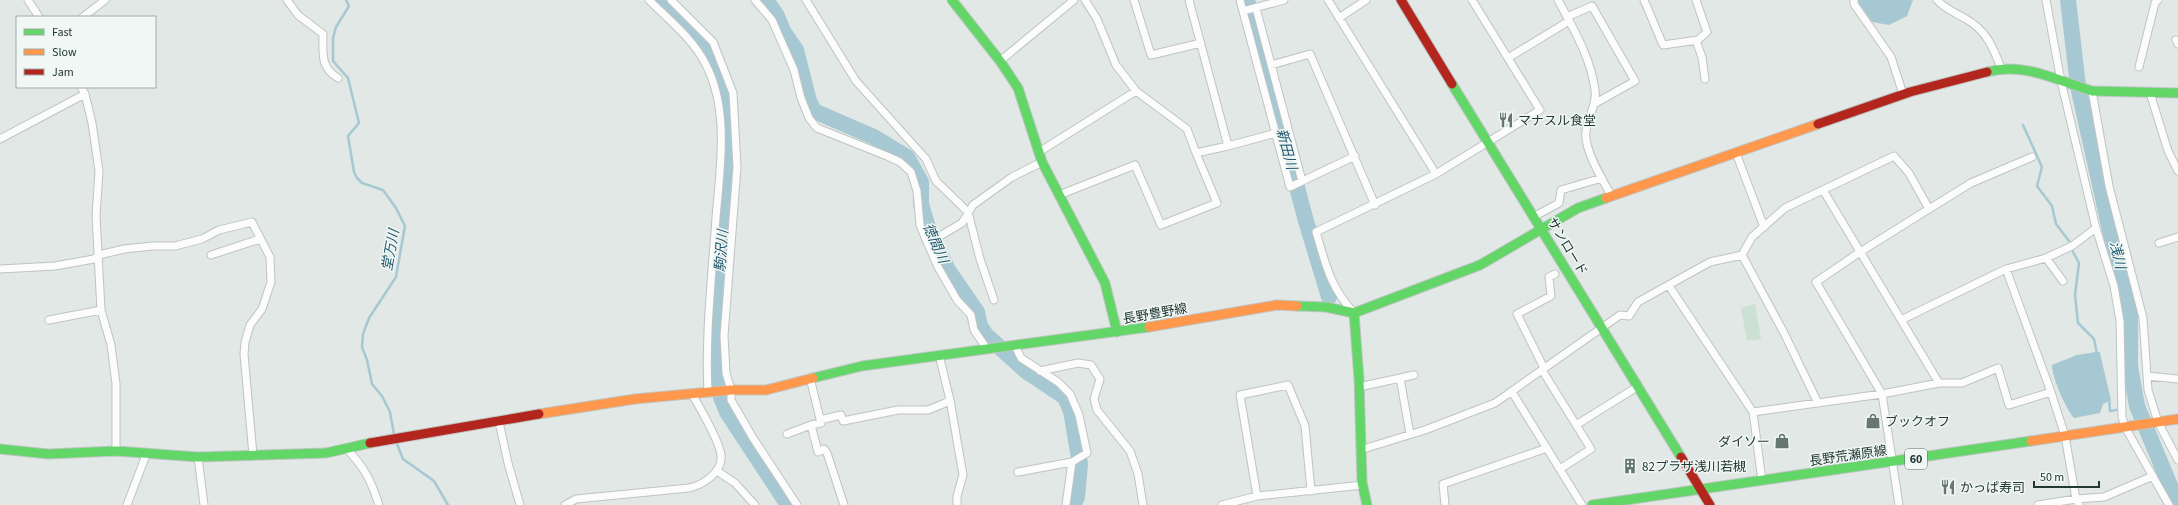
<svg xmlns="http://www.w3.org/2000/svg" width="2178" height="505" viewBox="0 0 2178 505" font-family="'Source Sans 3','Noto Sans JP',sans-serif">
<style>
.green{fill:#cde0d4}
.water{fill:#a6c8d3}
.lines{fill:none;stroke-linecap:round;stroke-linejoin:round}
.stream{stroke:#a6c8d3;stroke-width:2.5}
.river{stroke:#a6c8d3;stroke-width:16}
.street-casing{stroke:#bfc4c2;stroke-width:9}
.fast-casing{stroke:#bec5c3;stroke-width:11}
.slow-casing{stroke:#bec5c3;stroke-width:11}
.jam-casing{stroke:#bec5c3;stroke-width:11}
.street{stroke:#fbfcfb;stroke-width:7}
.fast{stroke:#63d668;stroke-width:9}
.slow{stroke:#ff974d;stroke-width:9}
.jam{stroke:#b3261e;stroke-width:9}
.labels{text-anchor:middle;stroke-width:3;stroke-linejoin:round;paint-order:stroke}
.shield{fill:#f0f7f4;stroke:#60716e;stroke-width:1}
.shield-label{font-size:12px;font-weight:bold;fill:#223835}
.poi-label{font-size:13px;fill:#223835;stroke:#f0f7f4;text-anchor:start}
.street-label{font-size:13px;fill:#223835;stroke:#f0f7f4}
.water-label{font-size:14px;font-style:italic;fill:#22596f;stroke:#f0f7f4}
</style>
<rect width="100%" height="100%" fill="#e2e8e5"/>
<!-- green -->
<path class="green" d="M1755 304 1761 339 1747 341 1741 308Z"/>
<!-- water -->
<path class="water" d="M1858 0H1913L1907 16 1889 25 1872 22 1859 4Z
M2096 352H2100L2101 358 2111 400 2103 404 2100 413 2074 418C2066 409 2052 378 2052 365L2077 355Z"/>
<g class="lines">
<!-- stream -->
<path class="stream" d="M346 0 349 6 336 27 333 38V61L348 78 359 123 348 136 354 172 357 178 362 183 383 190 396 208 405 226 396 277 369 318 363 334 362 347 367 360 372 384 382 396 390 412 394 434
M2023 125 2042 167 2037 186 2052 206 2056 224 2069 241
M2072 250 2079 263 2075 295 2078 323 2094 339 2097 354
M2109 398 2110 411 2116 410
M2132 408 2137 406
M395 439 403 459 434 481 448 505"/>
<!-- river -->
<path class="river" d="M662 0 711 53 722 86 727 114 730 144 720 258V292L715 338 721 397 727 412 788 505
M766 0 777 16 783 31 796 50 809 101 814 111 874 137 907 157 921 182V204L929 231 948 270 977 312 980 326 986 335 1026 371 1065 397 1071 411 1080 464 1077 497 1073 505
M1247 0 1306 221 1329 297
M2068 0 2078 86 2118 266 2130 306V367L2137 406 2178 505"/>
<!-- street casing -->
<g class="street-casing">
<path id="street" d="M28 0 39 17
M287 0 298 15 323 34C323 52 320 68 338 78
M649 0C668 19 693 39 705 63 730 109 720 168 716 218 712 276 705 335 708 393
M671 0 713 42 733 93 737 167 724 336 726 373 731 390V400L753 438 797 505
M755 0 772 20 794 70 801 98 809 118 817 128 887 156 900 162 911 172 917 191 920 225 927 242 938 267 957 300 971 315 974 330 987 349
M806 0 856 81 926 159 936 181 968 212 980 259 994 300
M1085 0 1097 19 1116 65 1136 91
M1134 0 1151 55 1201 43
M1189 0 1228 146 1276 133
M1240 0 1290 187 1355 156
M1328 0 1436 174
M1558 0C1573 28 1591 58 1595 90 1597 105 1588 116 1586 131 1583 148 1603 181 1611 195
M1644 0 1663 45 1698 40 1707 32 1696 0
M1854 0V4L1891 57 1903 94
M1937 0C1945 9 1956 13 1966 19 1986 30 1993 47 2001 68
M1256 8 1302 181
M1243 11 1284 0
M83 17 105 0
M1567 17 1592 6 1635 81 1594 104
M1339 18 1366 0
M2176 40 2178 44
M1696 41 1702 57 1705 79
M1508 58 1569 21
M1000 61 1074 0
M1271 65 1310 54 1375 205
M2139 67 2155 3 2158 0
M81 87 85 94 92 123 99 171 96 216 101 310 111 345 116 384V451
M2089 90 2092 91 2109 186 2143 318 2148 390 2158 422 2178 460
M2150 93 2168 151 2178 171
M0 139 85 94
M1039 152 1136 91 1187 129 1196 153
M1736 153 1764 227
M1823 190 1939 383
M1059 195 1135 165 1161 225 1217 203 1196 153 1228 146
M1535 216 1559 203 1561 190 1602 178
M2096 228 2114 286 2120 321 2122 417 2125 427 2169 505
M928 243 962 223 973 205 1012 177 1042 162
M2159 243 2178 237
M211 255 260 239
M1742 255 1752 237 1785 208 1894 156 1909 173 1929 209 1971 183 2032 157
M1742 255 1784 333 1818 403
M2046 258 2063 281
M0 269 55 266 94 259 99 255 124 249 153 246H175L202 239 219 230 252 222 270 257 271 282 262 309 250 325 245 342 244 354 253 455
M1669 286 1753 412 1882 394 1939 383H1962L1998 368 2009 405 2051 392 2006 269
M1354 313C1330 287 1326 265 1316 232L1436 174 1540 110 1472 0
M49 320 101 310
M1901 320 2006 269 2046 258 2072 246 2096 228 2061 81 2046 0
M1015 346 1021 358 1058 382 1070 394 1079 415 1087 453 1072 462 1066 505
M939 355 950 400 963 475 957 496V505
M1544 368 1517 314 1551 296 1549 277 1555 274
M1542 370 1591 449 1560 469
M1040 371 1078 363 1091 365 1100 379 1094 399 1097 410 1130 451 1138 474 1143 505
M2147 376 2178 379
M810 378 821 423 811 425 818 452 824 449 827 453 844 505
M1400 378 1410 434
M1359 387 1414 375
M1512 392 1582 505
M2051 392 2065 436 2076 499 2104 497 2153 476
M1753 412 1762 481
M820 420 841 415 843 421 898 410H928L950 401
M499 422 508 463 520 505
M1576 425 1637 387
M787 434 811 425
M346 448C364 467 371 480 379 505
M1360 450 1425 430 1495 403 1620 315 1629 316 1638 302 1710 262 1742 255
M198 457 204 505
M717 471 735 483 755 505
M1018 472 1072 462
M1257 496 1240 395 1288 385 1305 426 1311 491
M127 505 146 455
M565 505 576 499 689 488C703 485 723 472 721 455 719 440 700 408 692 394
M1222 505 1257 496 1363 485
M1445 505 1443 484 1547 448
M1899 505 1882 394 1816 282 1860 252 1929 209
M2038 505 2076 499 2079 505"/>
</g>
<!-- fast casing -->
<g class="fast-casing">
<path id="fast" d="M952 0 1000 61 1018 88 1042 162 1105 283 1117 332
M1987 72C2023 62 2054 79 2089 90
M1452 84 1681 457
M2092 91 2178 93
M1297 306 1326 307 1354 313 1480 265 1578 208 1606 198
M1354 313 1359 379 1362 482 1367 505
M813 378 862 366 1149 327
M0 449 48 454 116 451 198 457 326 453 370 443
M1592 505 2031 441"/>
</g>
<!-- slow casing -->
<g class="slow-casing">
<path id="slow" d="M1606 198 1818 124
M1149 327 1277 305 1297 306
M539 414 635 399 731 390H766L813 378
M2031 441 2178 419"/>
</g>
<!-- jam casing -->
<g class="jam-casing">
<path id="jam" d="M1401 0 1452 84
M1818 124 1910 92 1987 72
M370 443 539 414
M1681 457 1710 505"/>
</g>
<!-- street -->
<use href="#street" class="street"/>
<!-- fast -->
<use href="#fast" class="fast"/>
<!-- slow -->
<use href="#slow" class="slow"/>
<!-- jam -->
<use href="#jam" class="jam"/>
</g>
<!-- icons -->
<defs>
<g id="restaurant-bare" transform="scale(1.2)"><path d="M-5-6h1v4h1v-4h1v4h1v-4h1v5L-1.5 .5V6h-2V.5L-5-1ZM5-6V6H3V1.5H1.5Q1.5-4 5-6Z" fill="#657673" stroke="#f0f7f4" stroke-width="2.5" paint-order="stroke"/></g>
<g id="shop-bare" transform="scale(1.2)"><path d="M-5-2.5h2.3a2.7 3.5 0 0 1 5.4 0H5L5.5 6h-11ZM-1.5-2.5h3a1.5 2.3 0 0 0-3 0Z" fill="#657673" stroke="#f0f7f4" stroke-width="2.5" paint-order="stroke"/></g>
<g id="building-bare" transform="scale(1.2)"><path d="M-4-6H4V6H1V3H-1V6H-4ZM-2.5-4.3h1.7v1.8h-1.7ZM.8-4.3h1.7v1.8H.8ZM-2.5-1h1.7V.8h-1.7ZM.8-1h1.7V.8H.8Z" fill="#657673" stroke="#f0f7f4" stroke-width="2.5" paint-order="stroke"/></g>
</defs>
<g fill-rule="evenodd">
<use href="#restaurant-bare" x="1506" y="120"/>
<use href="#shop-bare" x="1873" y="421"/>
<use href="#shop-bare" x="1782" y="441"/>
<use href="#building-bare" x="1630" y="466"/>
<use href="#restaurant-bare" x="1948" y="487"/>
</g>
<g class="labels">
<!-- shield labels -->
<rect class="shield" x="1905" y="449" width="22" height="20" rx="3"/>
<g class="shield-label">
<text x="1916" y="463">60</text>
</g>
<!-- poi labels -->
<g class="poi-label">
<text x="1518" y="125">マナスル食堂</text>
<text x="1885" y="426">ブックオフ</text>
<text x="1770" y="446" text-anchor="end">ダイソー</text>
<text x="1642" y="471">82プラザ浅川若槻</text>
<text x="1960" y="492">かっぱ寿司</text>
</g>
<!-- street labels -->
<g class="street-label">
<text transform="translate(1568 246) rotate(59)" y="5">サンロード</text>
<text transform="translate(1155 313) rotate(-10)" y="5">長野豊野線</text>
<text transform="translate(1848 455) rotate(-8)" y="5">長野荒瀬原線</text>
</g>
<!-- water labels -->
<g class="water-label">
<text transform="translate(1287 149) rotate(75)" y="5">新田川</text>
<text transform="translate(936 243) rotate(66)" y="5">徳間川</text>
<text transform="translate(390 250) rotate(-80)" y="5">堂万川</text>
<text transform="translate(721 251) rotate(-86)" y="5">駒沢川</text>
<text transform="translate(2118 255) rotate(77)" y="5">浅川</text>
</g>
</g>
<!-- legend -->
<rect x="16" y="16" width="140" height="72" fill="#f0f7f4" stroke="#9eaba8"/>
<rect x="24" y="29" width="20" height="6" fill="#63d668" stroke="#9eaba8"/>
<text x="52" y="36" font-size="12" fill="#223835">Fast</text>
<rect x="24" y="49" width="20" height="6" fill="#ff974d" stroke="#9eaba8"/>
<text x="52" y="56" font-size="12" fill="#223835">Slow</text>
<rect x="24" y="69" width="20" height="6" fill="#b3261e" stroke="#9eaba8"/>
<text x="52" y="76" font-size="12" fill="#223835">Jam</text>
<!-- scale -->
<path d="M2034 481v6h65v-6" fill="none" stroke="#223835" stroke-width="2"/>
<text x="2040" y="481" font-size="12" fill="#223835" stroke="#f0f7f4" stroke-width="3" paint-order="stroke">50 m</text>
</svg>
